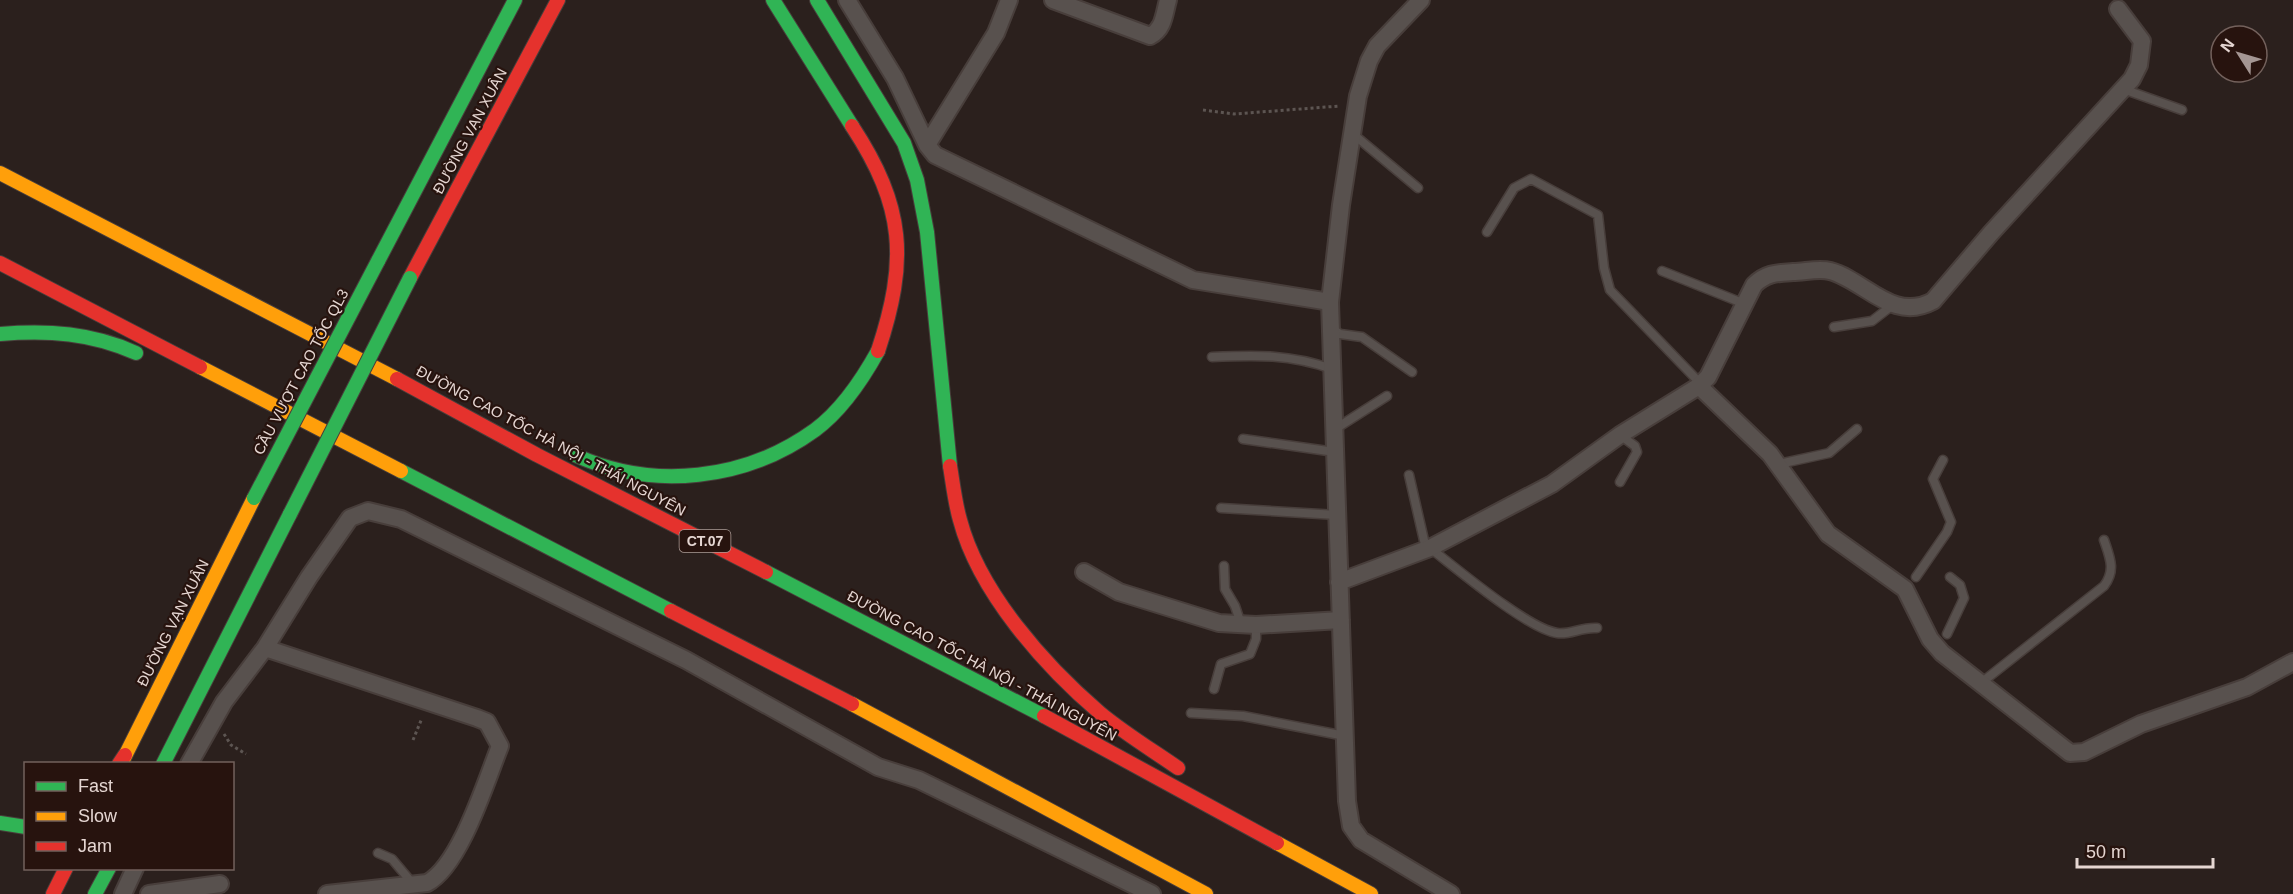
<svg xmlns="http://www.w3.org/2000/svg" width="2293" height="894" viewBox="0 0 2293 894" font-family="Arial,sans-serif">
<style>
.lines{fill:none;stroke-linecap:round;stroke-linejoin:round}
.lane-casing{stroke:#483e3b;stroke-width:11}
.street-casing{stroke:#483e3b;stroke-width:20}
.fast-casing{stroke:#483e3b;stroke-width:16}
.slow-casing{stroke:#483e3b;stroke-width:16}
.jam-casing{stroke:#483e3b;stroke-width:16}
.path{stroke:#5d5552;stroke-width:3;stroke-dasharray:3 3;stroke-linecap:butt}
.lane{stroke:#58514e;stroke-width:8}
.street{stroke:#58514e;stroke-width:16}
.fast{stroke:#30b455;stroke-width:14}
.slow{stroke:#ff9f0a;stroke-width:14}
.jam{stroke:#e5322d;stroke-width:14}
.fast-bridge-casing{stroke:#483e3b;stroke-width:16;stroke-linecap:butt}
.fast-bridge{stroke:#30b455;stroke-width:14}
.labels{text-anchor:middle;stroke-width:4.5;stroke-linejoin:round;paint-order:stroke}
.shield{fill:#27130e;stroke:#ac9c97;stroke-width:1.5}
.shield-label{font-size:14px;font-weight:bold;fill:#e5d6d2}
.street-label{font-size:15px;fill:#e5d6d2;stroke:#27130e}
</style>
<rect width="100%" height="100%" fill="#2b201d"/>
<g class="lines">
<!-- lane casing -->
<g class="lane-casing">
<path id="lane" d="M2123 89 2182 110
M1353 134 1418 188
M1487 232 1514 188 1531 179 1598 215 1604 268 1610 290 1701 384
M1662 271 1745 304
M1834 327 1872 321 1894 304
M1332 329 1340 334 1362 337 1412 372
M1212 357C1256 355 1290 354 1332 369
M1335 429 1387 396
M1243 439 1335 452
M1779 464 1829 453 1857 429
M1409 475 1426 549
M1620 482 1637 452 1635 446 1620 435
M1221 508 1337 515
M1430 548C1456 568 1528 629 1557 633 1571 635 1580 627 1597 628
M1224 566 1225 589 1235 606 1241 624
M1916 577 1947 532 1951 522 1933 479 1943 460
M1947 634 1964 598 1960 585 1950 577
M1981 683 2104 586C2116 570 2110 558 2104 540
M1214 689 1221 664 1250 654 1256 639V625
M1191 713 1243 716 1345 736
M378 853 392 859 413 884"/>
</g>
<!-- street casing -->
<g class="street-casing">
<path id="street" d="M847 0 895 78 927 145 935 155 1193 280 1330 302 1341 205 1358 96 1369 61 1377 46 1421 0
M1053 0 1150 36C1164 29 1164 14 1168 0
M927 145 996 33 1009 0
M1330 302 1347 801 1351 826 1361 840 1451 894
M1699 386 1770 454 1828 534 1905 589 1930 639 1942 653 2070 753 2084 752 2141 724 2247 687 2293 662
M1084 572 1119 592 1219 623 1256 625 1341 620
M1339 582 1430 548 1552 484 1620 435 1699 386 1708 377 1754 285C1766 273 1777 273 1793 272 1804 272 1819 268 1830 271 1865 280 1892 323 1933 301L1991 233 2132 79 2139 65 2142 41 2118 9
M265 648 477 718 487 722 500 746C486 781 460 866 427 883L327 894
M189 764 224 702 265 648 309 577 350 518 368 511 401 519 686 660 878 767 919 780 1152 894
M123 894 135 868
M149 894 220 884"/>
</g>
<!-- fast casing -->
<g class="fast-casing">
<path id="fast" d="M773 0 852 126
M817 0 904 143 917 180 927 232 950 466
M378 261 515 0
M0 334C48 330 92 333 136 353
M575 455C653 491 746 480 815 430 842 410 862 380 878 351
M401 471 671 611
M766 572 1044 716
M163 764 290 514
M0 823 26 827
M95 894 109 868"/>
</g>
<!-- slow casing -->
<g class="slow-casing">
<path id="slow" d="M0 173 397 379
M200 367 401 471
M852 704 1206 894
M121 764 254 498
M1277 843 1371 894"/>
</g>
<!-- jam casing -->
<g class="jam-casing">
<path id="jam" d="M852 126C905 207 908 260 878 351
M0 263 200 367
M410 278 558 0
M397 379 537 455 766 572
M950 466C953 484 955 503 960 520 979 592 1044 665 1100 713 1124 733 1152 750 1178 768
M671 611 852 704
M1044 716 1277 843
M119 764 125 755
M53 894 66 868"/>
</g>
<!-- path -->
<path class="path" d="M1203 110 1234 114 1340 106
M224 734 231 745 246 754
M413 740 422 718"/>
<!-- lane -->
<use href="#lane" class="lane"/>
<!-- street -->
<use href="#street" class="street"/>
<!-- fast -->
<use href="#fast" class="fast"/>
<!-- slow -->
<use href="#slow" class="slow"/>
<!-- jam -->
<use href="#jam" class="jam"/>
<!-- fast-bridge casing -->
<g class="fast-bridge-casing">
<path id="fast-bridge" d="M254 498 378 261
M290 514 410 278"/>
</g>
<!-- fast-bridge -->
<use href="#fast-bridge" class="fast-bridge"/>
</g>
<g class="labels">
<!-- shield labels -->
<rect class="shield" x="679.5" y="530" width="51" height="22" rx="4.5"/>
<g class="shield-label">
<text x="705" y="546">CT.07</text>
</g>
<!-- street labels -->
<g class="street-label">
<text transform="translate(470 131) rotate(-62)" y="5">ĐƯỜNG VẠN XUÂN</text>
<text transform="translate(301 372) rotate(-62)" y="5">CẦU VƯỢT CAO TỐC QL3</text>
<text transform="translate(551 441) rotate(28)" y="5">ĐƯỜNG CAO TỐC HÀ NỘI - THÁI NGUYÊN</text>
<text transform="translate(173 623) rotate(-63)" y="5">ĐƯỜNG VẠN XUÂN</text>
<text transform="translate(982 666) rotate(28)" y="5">ĐƯỜNG CAO TỐC HÀ NỘI - THÁI NGUYÊN</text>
</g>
</g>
<!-- legend -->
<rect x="24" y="762" width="210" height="108" fill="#27130e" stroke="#73615c" stroke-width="1.5"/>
<rect x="36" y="782" width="30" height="9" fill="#30b455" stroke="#73615c" stroke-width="1.5"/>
<text x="78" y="792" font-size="18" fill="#e5d6d2">Fast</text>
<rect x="36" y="812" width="30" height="9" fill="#ff9f0a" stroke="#73615c" stroke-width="1.5"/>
<text x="78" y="822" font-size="18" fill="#e5d6d2">Slow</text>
<rect x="36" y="842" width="30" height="9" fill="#e5322d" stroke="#73615c" stroke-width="1.5"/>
<text x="78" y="852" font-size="18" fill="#e5d6d2">Jam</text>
<!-- north arrow -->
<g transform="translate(2239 54) rotate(307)"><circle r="28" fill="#27130e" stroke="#73615c" stroke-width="1.5"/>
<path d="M0-4.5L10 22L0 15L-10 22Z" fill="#a49693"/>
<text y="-9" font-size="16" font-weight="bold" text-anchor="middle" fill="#e5d6d2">N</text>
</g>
<!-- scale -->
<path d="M2077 858v9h136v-9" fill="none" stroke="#e5d6d2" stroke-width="3"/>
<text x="2086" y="858" font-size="18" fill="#e5d6d2" stroke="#27130e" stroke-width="4.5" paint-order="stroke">50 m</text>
</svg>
